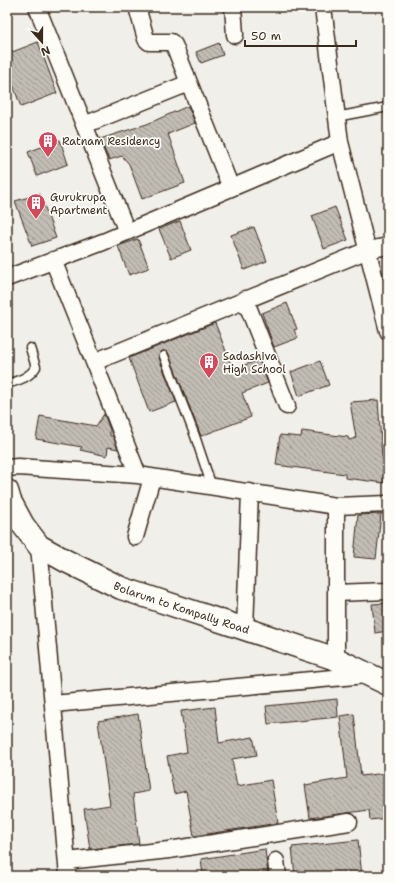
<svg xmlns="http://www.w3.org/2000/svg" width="395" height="883" viewBox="0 0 395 883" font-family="'Shantell Sans',sans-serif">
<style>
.building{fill:url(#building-back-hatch);stroke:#3b2a1e}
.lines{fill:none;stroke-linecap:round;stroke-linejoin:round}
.service-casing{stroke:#3b2a1e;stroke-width:11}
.minor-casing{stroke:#3b2a1e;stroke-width:19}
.secondary-casing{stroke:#3b2a1e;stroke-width:25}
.service{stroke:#fdfcf7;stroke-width:8}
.minor{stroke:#fdfcf7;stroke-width:16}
.secondary{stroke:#fdfcf7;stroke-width:22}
.labels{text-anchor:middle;stroke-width:3.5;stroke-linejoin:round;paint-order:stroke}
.poi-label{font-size:11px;fill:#3b2a1e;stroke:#fdfcf7;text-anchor:start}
.street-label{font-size:11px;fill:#3b2a1e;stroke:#fdfcf7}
</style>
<defs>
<pattern id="building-back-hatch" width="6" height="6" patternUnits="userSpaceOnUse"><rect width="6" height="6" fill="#c1bcb4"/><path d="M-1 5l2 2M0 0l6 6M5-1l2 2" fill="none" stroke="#9e9992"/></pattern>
</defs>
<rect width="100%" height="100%" fill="#f1efea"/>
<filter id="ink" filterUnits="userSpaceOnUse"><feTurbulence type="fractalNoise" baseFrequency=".025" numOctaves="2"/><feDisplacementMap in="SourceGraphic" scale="8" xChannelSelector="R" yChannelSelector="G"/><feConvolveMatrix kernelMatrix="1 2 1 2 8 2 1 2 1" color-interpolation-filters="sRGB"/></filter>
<g filter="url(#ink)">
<!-- building -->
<path class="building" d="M38 42 57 93 21 107 7 69V54Z
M219 43 223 55 201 63 196 52Z
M188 106 195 123 168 134 185 183 142 199 129 164 122 156 109 160 100 139 147 124Z
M60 140 68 164 37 176 28 152Z
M40 194 56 238 32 246 15 201Z
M335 207 348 240 324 249 312 216Z
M180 221 191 250 171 258 159 229Z
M254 227 267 261 244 270 231 235Z
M138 239 149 268 129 275 118 246Z
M287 303 297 329 294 330 298 338 274 347 262 313Z
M215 323 233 369 259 360 268 383 242 393 251 417 201 436 168 352 162 351 159 358 176 402 149 412 129 358Z
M320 361 329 385 299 396 291 372Z
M378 400 382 457 387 458 384 483 345 478V474L276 465 280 435 301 437 302 431 348 437 349 440 356 438 350 402Z
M104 414 110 430V436H113L118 449 108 447 107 456 80 450 82 447 36 439 40 416 96 426Z
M381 514 376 559 354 557 358 515Z
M388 603V631L375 633 372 604Z
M337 699 338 717 268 724 266 706Z
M215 707 219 743 253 737 257 755 232 759 237 786 271 780 278 823 194 836 186 791 174 794 167 756 187 752 181 711Z
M138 714 149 791 133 794 139 844 90 849 84 809 110 805 98 721Z
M354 714 361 776 386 773 388 792V818L370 820 369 810 310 818 305 785 347 778 340 716Z
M358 840 362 876H295L292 847Z
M265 849 268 876H203L201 859Z"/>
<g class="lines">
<!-- service casing -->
<g class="service-casing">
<path id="service" d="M336 117 388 107
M164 356 195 436 212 487
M7 384C19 380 29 378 36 367L30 348"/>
</g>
<!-- minor casing -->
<g class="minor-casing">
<path id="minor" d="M37 7 127 232
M137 7 146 39 149 42H171L174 45 231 188
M233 7 235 35
M323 7 340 142 388 331
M84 125 189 83
M53 260 94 362
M7 278 103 242 340 142
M245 299 287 406
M7 468 18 467 138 475 336 506 388 504
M138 475 94 362 368 250 388 246
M135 537 152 478
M39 546 68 876
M336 593 388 591
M245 629 250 492
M336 659V506
M53 704 366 675
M67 861 169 850 349 822
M276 861 278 876"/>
</g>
<!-- secondary casing -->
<g class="secondary-casing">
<g id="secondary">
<path id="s1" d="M7 491 10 501 23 525 39 546 66 561 121 588 336 659 388 684"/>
</g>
</g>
<!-- service -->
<use href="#service" class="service"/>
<!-- minor -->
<use href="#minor" class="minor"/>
<!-- secondary -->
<use href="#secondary" class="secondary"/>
</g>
</g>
<!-- icons -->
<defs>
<g id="building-pin" transform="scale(1)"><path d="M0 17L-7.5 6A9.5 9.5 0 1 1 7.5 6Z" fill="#d1495b" stroke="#fdfcf7"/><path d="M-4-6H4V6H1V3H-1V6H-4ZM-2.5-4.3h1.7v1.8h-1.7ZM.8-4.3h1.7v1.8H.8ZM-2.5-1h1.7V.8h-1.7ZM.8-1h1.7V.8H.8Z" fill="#fff"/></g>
</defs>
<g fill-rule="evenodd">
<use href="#building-pin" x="48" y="141"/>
<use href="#building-pin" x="36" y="203"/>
<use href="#building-pin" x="209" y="362"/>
</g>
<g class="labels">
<!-- poi labels -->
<g class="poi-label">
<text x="62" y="145">Ratnam Residency</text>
<text x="50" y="201">Gurukrupa<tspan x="50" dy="13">Apartment</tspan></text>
<text x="223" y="360">Sadashiva<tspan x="223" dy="13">High School</tspan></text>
</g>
<!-- street labels -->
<g class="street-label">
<text dy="4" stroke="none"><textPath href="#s1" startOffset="220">Bolarum to Kompally Road</textPath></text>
</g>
</g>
<!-- margin -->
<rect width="395" height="883" fill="none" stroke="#fdfcf7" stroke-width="24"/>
<rect x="12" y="12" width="371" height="859" fill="none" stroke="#3b2a1e" stroke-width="1.5" filter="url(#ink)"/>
<!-- north arrow -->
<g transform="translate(42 42) rotate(159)" stroke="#fdfcf7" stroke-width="3" paint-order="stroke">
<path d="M0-3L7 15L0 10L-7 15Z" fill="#3b2a1e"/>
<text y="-6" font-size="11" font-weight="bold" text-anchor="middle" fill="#3b2a1e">N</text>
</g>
<!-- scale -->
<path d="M245 40v6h111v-6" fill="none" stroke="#3b2a1e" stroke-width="2"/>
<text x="251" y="40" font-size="12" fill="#3b2a1e" stroke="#fdfcf7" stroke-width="3" paint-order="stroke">50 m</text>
</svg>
